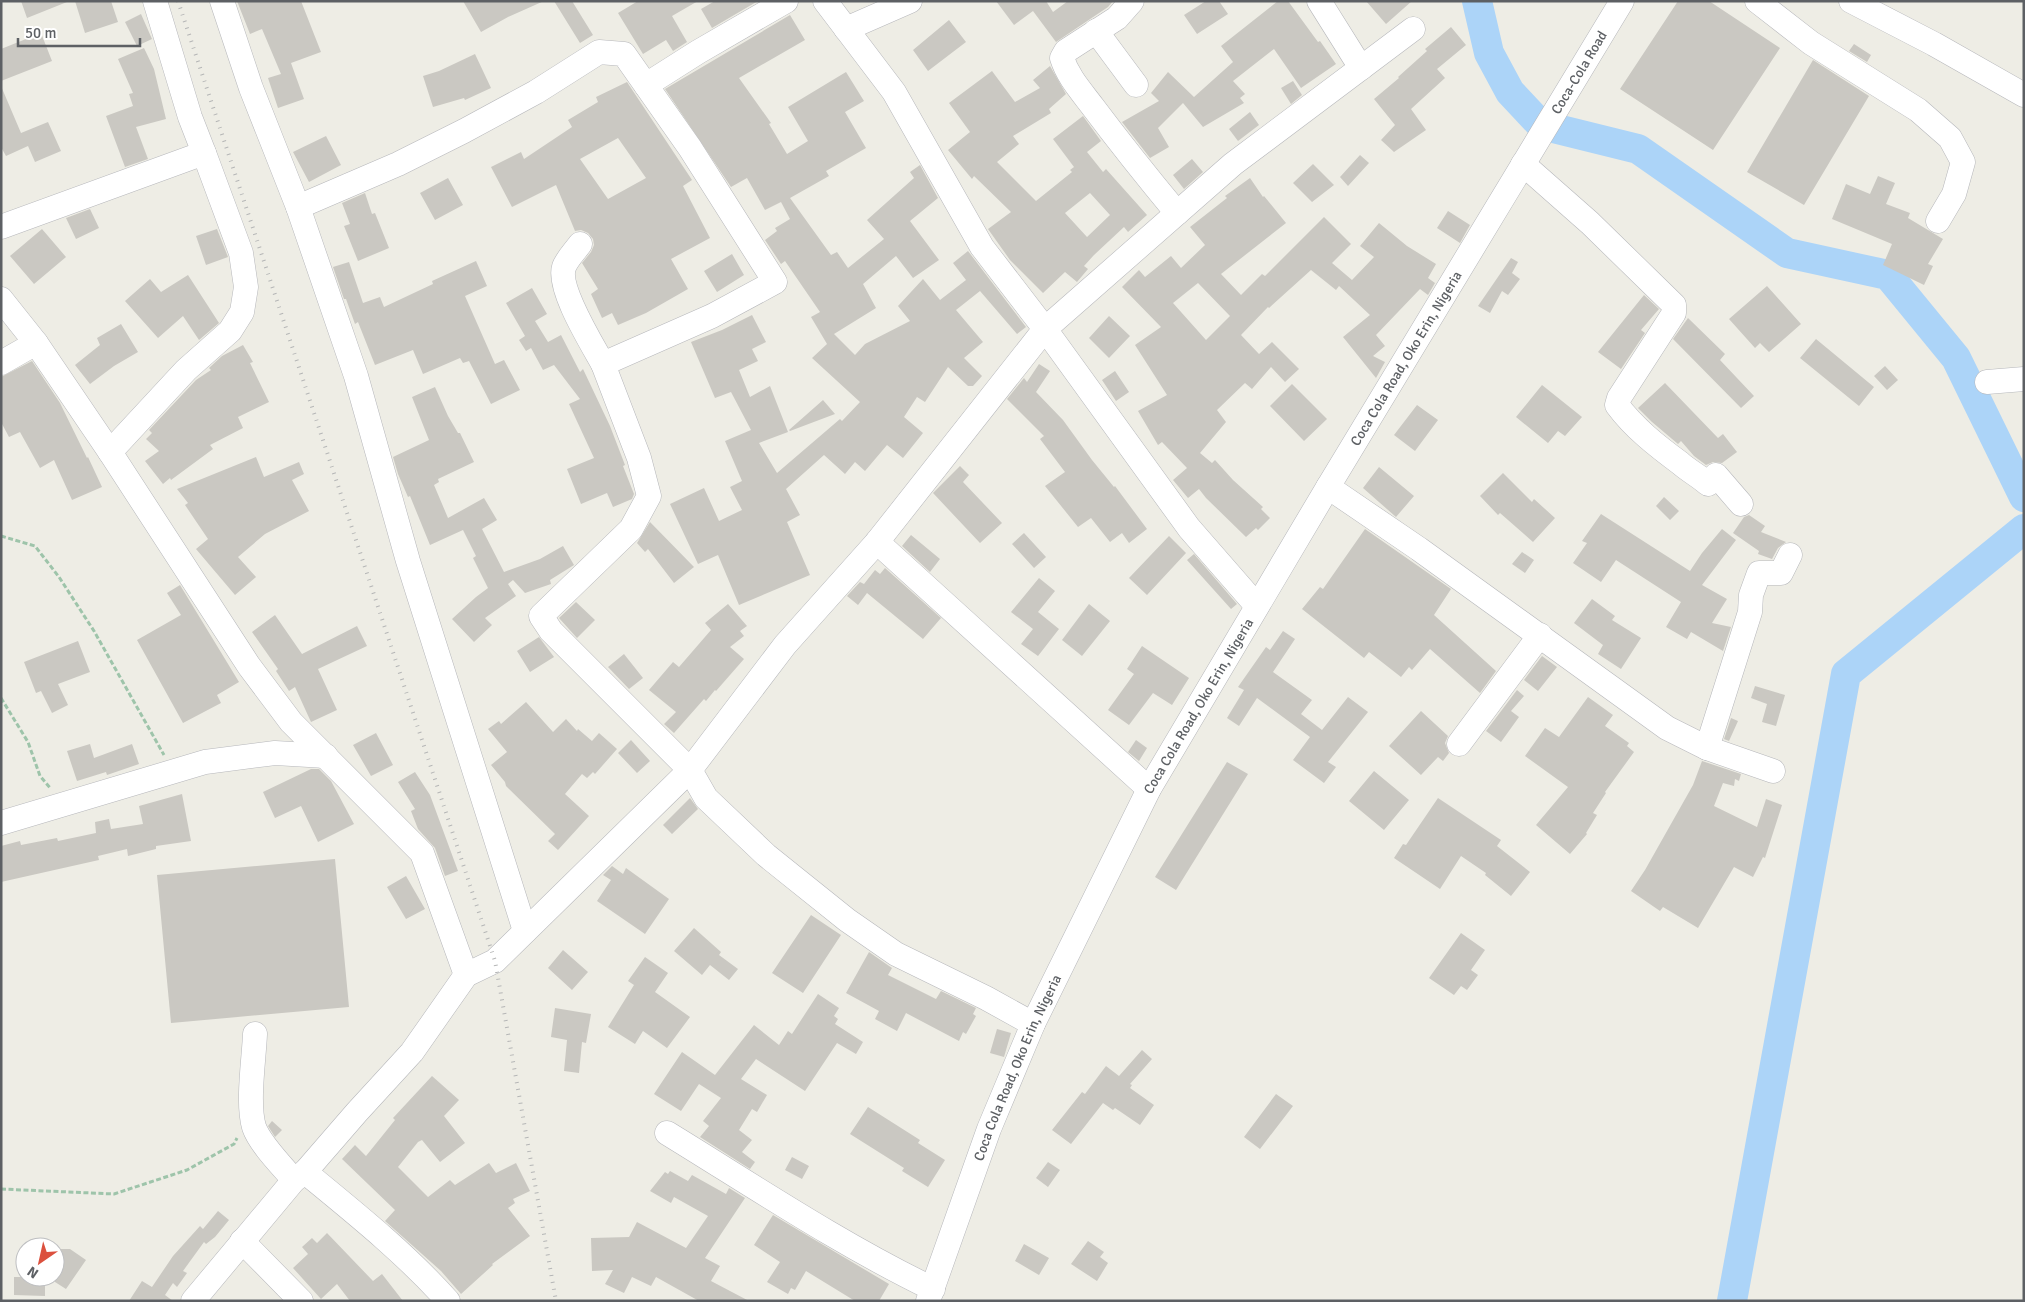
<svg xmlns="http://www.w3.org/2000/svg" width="2025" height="1302" viewBox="0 0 2025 1302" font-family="Signika,sans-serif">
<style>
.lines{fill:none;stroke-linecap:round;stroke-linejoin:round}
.river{stroke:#acd4f8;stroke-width:30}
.building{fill:#cac8c2;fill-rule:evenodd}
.minor-casing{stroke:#b6b7bb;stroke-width:25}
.path{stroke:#9ec4aa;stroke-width:3;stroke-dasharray:5 2.5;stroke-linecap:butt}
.minor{stroke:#fff;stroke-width:24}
.rail{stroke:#b5b6b6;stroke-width:4;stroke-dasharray:1 6;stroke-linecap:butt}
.labels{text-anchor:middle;stroke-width:5;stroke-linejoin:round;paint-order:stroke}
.street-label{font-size:14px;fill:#5d6064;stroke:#fff}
</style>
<rect width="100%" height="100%" fill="#eeede5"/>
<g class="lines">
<!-- river -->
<path class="river" d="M1477 1 1489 53 1510 92 1541 125 1638 149 1787 253 1888 275 1956 358 2024 497
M1732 1301 1846 674 2024 529"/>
</g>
<!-- building -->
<path class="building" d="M21 1H67V2L27 18Z
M75 1H111L118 22 85 33Z
M237 1H301L321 52 291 63 304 99 278 108 268 78 281 74 262 29 250 34Z
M463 1H544L508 17 481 32Z
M554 1H572L593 35 580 43Z
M638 1H698L672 16 687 42 673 51 666 40 643 54 618 13Z
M715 1H758L712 28 701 9Z
M996 1H1046L1053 12 1068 1H1113L1108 7 1056 42 1033 11 1014 25Z
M1206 1H1219L1228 14 1197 34 1184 15Z
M1278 1H1288L1318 42 1320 41 1336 64 1301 88 1274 49 1233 81 1245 94 1240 98 1244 103 1203 127 1183 103 1158 128 1169 147 1150 158 1122 122 1159 101 1151 93 1168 72 1194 97 1233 62 1221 46Z
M1366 1H1412L1386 24Z
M1678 1H1709L1780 48 1713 150 1620 89Z
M141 14 152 39 137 46 125 22Z
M790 15 805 40 739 78 771 123 769 124 787 154 808 141 788 107 846 72 864 101 845 112 866 148 826 171 829 176 790 198 831 255 837 252 848 268 884 239 867 220 914 178 910 172 920 165 938 198 910 221 939 260 913 278 896 256 863 284 876 308 834 334 855 355 865 344 910 321 898 306 923 279 940 300 966 280 953 263 968 251 1026 327 1017 334 980 291 956 310 983 342 964 358 982 376 973 386H968L948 367 925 402 917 397 904 417 923 433 903 458 887 445 865 471 855 462 845 474 824 455 786 489 800 515 787 522 810 575 739 605 718 555 698 564 670 504 704 488 719 521 742 510 730 487 742 481 725 441 751 430 731 392 715 398 691 342 722 330 752 315 766 342 752 349 758 361 739 370 750 397 770 386 788 432 759 443 777 473 840 419 842 421 860 402 812 358 827 344 811 317 820 312 785 261 781 264 765 240 777 231 775 228 790 219 781 202 765 210 747 178 731 187 665 89Z
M949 20 966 42 928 71 913 50Z
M1451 27 1466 45 1437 69 1445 78 1411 109 1426 130 1394 152 1381 140 1395 125 1374 99 1399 78 1398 77 1427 51 1425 49Z
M41 33 52 61 1 81V49Z
M1854 44 1871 55 1867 62 1849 51Z
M144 48 154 69 166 119 136 127 148 159 125 167 106 116 133 106 129 94 133 93 118 59Z
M475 54 491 88 465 100 464 98 433 107 423 76 439 71Z
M1813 60 1869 96 1804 205 1747 172Z
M1050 66 1066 94 1049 109 1051 113 1013 136 1019 144 997 162 1036 201 1072 172 1070 170 1074 167 1053 139 1083 116 1101 141 1087 152 1103 172 1106 169 1147 215 1128 232 1124 227 1094 255 1084 266 1088 269 1077 282 1065 272 1043 293 1010 260 988 229 1011 212 974 176 972 179 948 150 970 132 949 103 992 71 1015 102 1040 88 1033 80ZM1090 193 1110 215 1087 237 1065 213Z
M1293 81 1302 95 1291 104 1281 88Z
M627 82 692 180 683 186 710 238 671 259 688 289 646 313 618 325 612 313 602 318 591 294 598 289 582 263 591 252 594 245 593 239 588 233 581 230 575 231 556 185 512 207 491 167 521 152 524 159 572 127 568 120 598 102 596 97ZM618 138 646 178 608 199 580 159Z
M1 86 21 133 48 122 61 151 35 162 28 146 6 156 1 147Z
M1250 112 1259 125 1238 141 1229 129Z
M326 136 341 165 309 182 293 152Z
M1360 155 1369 163 1348 186 1340 177Z
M1192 159 1203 172 1184 189 1173 175Z
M1313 164 1334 185 1312 202 1293 183Z
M1878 176 1895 183 1886 204 1910 213 1908 218 1943 239 1928 264 1933 266 1924 285 1883 265 1892 244 1832 219 1846 184 1870 194Z
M448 178 463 205 435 220 420 193Z
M1250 178 1263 197 1264 196 1286 223 1221 274 1241 295 1262 274 1265 276 1324 217 1351 244 1332 263 1352 280 1374 257 1360 246 1379 223 1407 246 1436 264 1428 278 1435 283 1428 295 1420 289 1376 335 1385 346 1373 356 1385 362 1376 378 1343 337 1370 315 1339 286 1336 290 1311 270 1269 308 1268 307 1241 335 1259 354 1272 342 1299 369 1285 382 1271 367 1252 389 1245 383 1217 410 1226 422 1200 453 1212 463 1215 460 1233 480 1263 507 1261 509 1270 518 1258 530 1256 528 1246 537 1206 498 1199 489 1188 498 1173 480 1187 468 1162 442 1158 445 1138 411 1167 395 1135 345 1161 327 1122 287 1139 270 1145 277 1171 256 1181 268 1205 245 1190 227 1227 198 1225 196ZM1198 283 1230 316 1206 340 1173 303Z
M365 193 372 214 375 213 389 248 358 261 344 226 350 224 342 203Z
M90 209 99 228 76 239 66 218Z
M1448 211 1470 225 1460 243 1437 228Z
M42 229 66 257 34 284 10 256Z
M217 229 228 257 206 265 196 236Z
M732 254 744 275 717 292 704 271Z
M1511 258 1518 262 1512 273 1520 279 1508 295 1502 291 1490 313 1478 306Z
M476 261 487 286 465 296 495 364 504 360 520 390 491 404 469 361 463 363 460 358 423 374 413 350 375 365 358 322 355 324 346 299H344L333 267 349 262 363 303 380 297 384 307 433 284 432 281Z
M188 275 219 323 199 340 183 316 158 338 125 301 150 279 161 292Z
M1767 286 1801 324 1769 352 1760 343 1755 348 1729 319Z
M532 288 547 314 535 321 548 342 561 335 580 372 583 369 610 426 625 465 623 466 634 494 632 499 613 507 607 493 581 504 567 469 594 458 569 404 580 399 554 365 543 370 531 348 526 351 519 340 525 336 506 303Z
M1644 295 1659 309 1641 330 1645 333 1621 369 1598 352Z
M1109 316 1130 336 1109 358 1089 338Z
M1688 318 1725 354 1720 360 1754 396 1741 408 1673 339Z
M121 324 138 352 114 366 90 384 75 365 100 345 97 338Z
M1816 339 1874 387 1859 406 1800 358Z
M243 345 253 362 250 363 269 402 238 417 243 428 210 445 213 449 171 480 170 478 163 484 145 461 159 451 146 439 152 433 149 430 196 380 211 370 209 368 222 356Z
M32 361 60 403 87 458 88 457 102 487 72 500 54 460 40 468 20 432 9 437 1 422V377Z
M1039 364 1050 371 1036 392 1063 420 1092 460 1114 487 1115 486 1147 529 1129 543 1122 533 1110 542 1091 518 1078 527 1045 486 1065 472 1040 439 1044 436 1007 399 1024 378 1027 382Z
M1885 366 1898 380 1887 390 1874 376Z
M1115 371 1129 392 1116 401 1102 380Z
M1665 383 1718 438 1723 434 1737 452 1722 463 1713 462 1706 465 1694 456 1681 441 1678 444 1652 422 1638 408Z
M1292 384 1327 419 1304 441 1270 406Z
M1542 385 1582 417 1565 436 1558 431 1548 443 1516 417Z
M435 387 448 416 458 433H460L474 462 438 479 439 482 434 485 448 518 484 498 497 520 482 529 504 572 540 559 563 546 574 565 550 580 551 584 525 593 513 580 508 584 516 596 485 618 492 625 474 642 452 619 476 597 488 588 473 558 476 556 463 530 430 545 410 496 408 497 398 474 393 457 429 440 412 397Z
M823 400 835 414 790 431 789 430Z
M1417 405 1438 420 1415 451 1394 435Z
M256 457 264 477 299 462 304 474 292 480 309 511 265 534 238 557 256 577 235 595 196 549 208 539 185 505 188 503 177 489Z
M960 466 969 475 963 482 1002 523 980 543 933 493Z
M1379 467 1414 496 1396 517 1363 488Z
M1503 473 1532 502 1534 499 1555 518 1533 542 1500 513 1498 515 1480 496Z
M1664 497 1679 511 1670 520 1656 506Z
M1601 514 1690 571 1702 553 1722 529 1736 540 1702 585 1727 599 1712 623 1731 627 1723 651 1691 632 1687 639 1666 627 1681 602 1616 560 1601 582 1573 563 1587 543 1582 541Z
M1749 515 1765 526 1761 532 1786 542 1778 548 1772 559 1758 554 1759 551 1733 533 1744 517Z
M650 522 694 567 674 583 648 549 645 552 637 543Z
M1365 529 1451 589 1434 615 1496 671 1480 693 1430 649 1412 670 1409 667 1401 677 1369 652 1364 658 1302 609 1320 587 1323 589Z
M1024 533 1046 557 1034 568 1012 544Z
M911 535 940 559 930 572 902 546Z
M1169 536 1186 553 1147 595 1129 578Z
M1522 552 1534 560 1525 573 1512 564Z
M1194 554 1237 604 1231 609 1187 560Z
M885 568 941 618 923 639 867 593 858 605 847 596 860 582 864 584 875 570 880 574Z
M1039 578 1055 591 1038 612 1059 629 1038 656 1021 644 1033 629 1011 612Z
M180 585 239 682 217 695 221 703 183 723 137 640 181 615 167 593Z
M1592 599 1615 616 1612 620 1641 638 1621 669 1598 654 1603 645 1574 623Z
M576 602 595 620 577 638 559 618Z
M728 604 747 626 740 631 744 636 730 647 744 659 716 691 715 690 706 701 704 699 674 733 664 724 676 712 649 690 673 662 679 667 711 630 705 623Z
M1089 604 1110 621 1082 656 1062 640Z
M275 615 302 654 357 626 367 646 318 669 337 710 311 722 295 687 289 691 276 671 278 669 252 632Z
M1283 631 1295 639 1273 672 1312 700 1301 714 1322 730 1348 697 1368 712 1328 762 1336 767 1324 783 1293 760 1310 737 1257 698 1239 726 1227 718 1244 690 1238 687 1266 647 1270 650Z
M539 637 554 657 530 672 517 651Z
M78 641 90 672 58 684 68 705 52 713 41 691 36 693 24 662Z
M1142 646 1189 678 1172 705 1153 693 1129 725 1108 710 1134 674 1127 669Z
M624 654 643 678 629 689 608 667Z
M1542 656 1557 667 1538 691 1524 680Z
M1755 686 1785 695 1776 726 1762 722 1767 704 1751 698Z
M1517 690 1524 696 1511 711 1519 717 1501 742 1486 731Z
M1588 697 1613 715 1605 726 1629 743 1627 746 1634 752 1605 792 1606 793 1593 813 1597 815 1586 833 1587 834 1570 854 1536 825 1568 787 1525 756 1545 728 1559 737Z
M526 702 553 732 566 719 577 731 578 729 592 741 599 733 617 749 595 774 593 772 587 778 582 774 565 794 589 816 558 850 548 841 555 834 506 786 505 782 491 765 507 752 488 729 499 721 501 724Z
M1421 711 1448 736 1445 743 1449 753 1443 761 1438 757 1421 775 1389 746Z
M1731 718 1738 721 1729 741 1724 739Z
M376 733 393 765 371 776 353 745Z
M631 740 650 761 637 773 618 753Z
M1136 740 1147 748 1139 761 1128 752Z
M90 744 94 758 132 744 139 764 107 775 106 772 77 781 67 751Z
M1702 761 1741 774 1739 781 1735 779 1734 786 1723 783 1714 806 1757 827 1766 799 1782 805 1765 858 1763 857 1753 877 1734 867 1698 928 1663 907 1660 911 1631 891 1645 870 1693 785Z
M1227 762 1248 774 1176 890 1155 877Z
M311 769H319L331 781 354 824 318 842 301 806 275 818 263 792Z
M1374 771 1409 800 1384 830 1349 801Z
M415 772 430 795 458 871 445 876 435 848 418 829 411 811 415 809 398 782Z
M182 794 191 841 156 846V849L128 856 127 849 98 856 99 860 1 882V846L20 841 21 845 57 838 58 841 96 833 95 822 109 819 111 829 143 824 139 806Z
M690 798 698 809 672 834 663 825Z
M1438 798 1501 840 1497 846 1530 872 1511 896 1485 875 1486 873 1461 856 1440 889 1394 858 1403 844 1406 845Z
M335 859 349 1007 171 1023 157 875Z
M612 866 623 874 626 868 669 899 645 934 597 901 611 880 603 875Z
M406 876 425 909 406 919 387 887Z
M811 915 841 935 803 993 772 973Z
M694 928 721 952 719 955 738 969 729 980 710 965 702 975 674 951Z
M1461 933 1485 950 1471 970 1478 975 1467 990 1461 986 1454 995 1429 978Z
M563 950 588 972 572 990 548 968Z
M869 952 892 968 888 975 936 999 941 991 976 1008 973 1014 976 1016 966 1034 963 1032 959 1041 906 1013 897 1031 875 1019 879 1011 846 993Z
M645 957 668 973 655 992 690 1017 667 1048 643 1031 635 1044 608 1027 634 985 628 981Z
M818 994 839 1008 834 1016 838 1019 835 1024 863 1042 856 1054 837 1043 805 1091 756 1059 741 1079 767 1095 757 1112 752 1109 739 1130 752 1140 742 1152 755 1162 750 1169 700 1137 709 1126 703 1121 721 1098 699 1084 681 1111 654 1094 682 1052 715 1075 754 1025 779 1045 788 1031 792 1034Z
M555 1008 591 1014 586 1043 582 1042 579 1073 564 1071 567 1040 551 1037Z
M997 1029 1011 1033 1004 1057 990 1053Z
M1142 1050 1152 1059 1130 1084 1132 1085 1130 1088 1154 1105 1140 1125 1115 1108 1113 1110 1103 1103 1071 1144 1052 1130 1082 1092 1085 1094 1106 1066 1119 1076Z
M432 1076 459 1100 444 1116 465 1143 440 1162 422 1140 418 1142 398 1167 428 1197 450 1180 455 1185 489 1163 496 1173 516 1163 530 1191 513 1199 515 1203 508 1208 530 1236 492 1264 493 1265 461 1294 441 1271 385 1221 395 1210 342 1159 355 1145 366 1156 395 1120 393 1118Z
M1276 1094 1293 1106 1260 1149 1244 1137Z
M868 1107 920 1140 918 1143 945 1160 928 1187 902 1171 904 1168 850 1134Z
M272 1121 282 1130 275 1137 268 1126Z
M792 1157 809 1166 802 1179 785 1170Z
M1048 1162 1060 1170 1048 1187 1036 1178Z
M670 1171 688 1181 692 1175 726 1194 729 1188 745 1198 705 1258 720 1266 711 1281 749 1301H699L656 1277 651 1286 632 1277 624 1293 605 1284 613 1270 592 1271 591 1238 629 1237 637 1222 686 1248 708 1216 674 1197 671 1203 650 1191 665 1172 668 1174Z
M218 1211 229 1220 215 1237 206 1244 204 1242 183 1271 187 1273 177 1287 173 1283 165 1295 173 1301H129L142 1281 152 1287 173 1256 200 1226 203 1229Z
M773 1215 889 1284 879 1301H855L806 1271 795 1290 791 1288 788 1294 767 1282 780 1262 754 1245Z
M327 1233 373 1281 382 1274 403 1301H350L337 1284 321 1299 293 1268 308 1254 302 1247 312 1238 317 1243Z
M1088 1241 1104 1252 1100 1257 1108 1263 1097 1281 1071 1264Z
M1024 1244 1049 1258 1039 1275 1015 1261Z
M55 1249H70L86 1260 66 1289 55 1282Z
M14 1277H45V1296L14 1295Z"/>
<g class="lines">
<!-- minor casing -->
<g class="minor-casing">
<g id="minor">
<path d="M222 1 251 88 298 207 356 376 408 561 525 931"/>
<path d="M825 1 894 92 982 247 1045 329 1189 528 1257 606"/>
<path d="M1132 1 1117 18 1066 51 1062 58C1068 77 1081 91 1093 107 1120 143 1148 178 1177 213"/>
<path d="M1319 1 1361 68"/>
<path d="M1757 1 1811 43 1918 110 1950 138 1963 162 1954 194 1938 221"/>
<path d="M1851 1 1934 44 2024 95"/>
<path d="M846 29 910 1"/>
<path d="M1096 31 1136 85"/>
<path d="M646 85 698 52 786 1"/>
<path d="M1523 164 1590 223 1674 305V313L1619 398 1617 405C1634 428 1657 446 1680 463 1689 471 1699 476 1708 484L1716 475 1741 504"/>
<path d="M298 207 398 164 464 131 536 92 599 52 624 54 690 148 775 282 712 316 603 364 639 458 649 496 631 529 541 616 551 631 690 770 706 798 766 855 847 920 896 954 986 998 1033 1024"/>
<path d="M1 227 204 153 190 117 155 1"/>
<path d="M580 244C575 251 567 259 564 267 557 288 592 344 603 364"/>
<path d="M1 299 36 343 110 452 249 666 291 722 422 853 466 975"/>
<path d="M1 363 36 343"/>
<path d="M1987 382 2024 379"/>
<path d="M110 452 186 370 230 331 242 312 246 287 241 253 204 153"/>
<path d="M1328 487 1419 549 1667 728 1707 748 1773 771"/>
<path d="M877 542 1149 789"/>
<path d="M1459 744 1540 635"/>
<path d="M1707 748 1750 612 1751 595 1759 573H1781L1790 555"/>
<path d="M1 823 205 762 275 753 326 756"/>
<path d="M255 1034C254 1059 247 1103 254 1127 260 1144 282 1166 294 1180"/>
<path d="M667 1133C755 1187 840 1244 933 1289"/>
<path d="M305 1172C355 1213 405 1253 448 1301"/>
<path d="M242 1241 301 1301"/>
<path d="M193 1301 294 1180 305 1172 357 1112 412 1052 466 975 495 961 690 770 785 645 877 542 1045 329 1233 164 1413 29"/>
<path id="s1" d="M928 1301 989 1129 1033 1024 1149 789 1328 487 1622 1"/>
</g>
</g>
<!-- path -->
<path class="path" d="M1 536 35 546 59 577 94 631 164 755
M1 698 28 742 40 776 51 789
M1 1189 114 1194 187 1170 234 1144 237 1138"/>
<!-- minor -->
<use href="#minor" class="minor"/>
<!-- rail -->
<path class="rail" d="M178 1 495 961 556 1301"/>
</g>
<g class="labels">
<!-- street labels -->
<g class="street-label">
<text dy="5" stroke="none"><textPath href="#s1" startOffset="1394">Coca-Cola Road</textPath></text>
<text dy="5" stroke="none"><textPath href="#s1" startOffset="1060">Coca Cola Road, Oko Erin, Nigeria</textPath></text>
<text dy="5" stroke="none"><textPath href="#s1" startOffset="655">Coca Cola Road, Oko Erin, Nigeria</textPath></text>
<text dy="5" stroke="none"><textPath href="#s1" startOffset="250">Coca Cola Road, Oko Erin, Nigeria</textPath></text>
</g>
</g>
<!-- border -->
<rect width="2025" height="1302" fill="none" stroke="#5d6064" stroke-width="5"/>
<!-- north arrow -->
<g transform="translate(40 1262) rotate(214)"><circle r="24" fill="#ffffff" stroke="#bebfc1"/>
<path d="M0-4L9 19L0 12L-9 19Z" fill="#db503e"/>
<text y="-8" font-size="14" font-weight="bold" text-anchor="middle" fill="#5d6064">N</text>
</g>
<!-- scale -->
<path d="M18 38v8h122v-8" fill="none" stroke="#5d6064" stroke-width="2.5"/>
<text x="25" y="38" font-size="15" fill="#5d6064" stroke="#ffffff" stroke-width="4" paint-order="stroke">50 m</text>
</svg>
